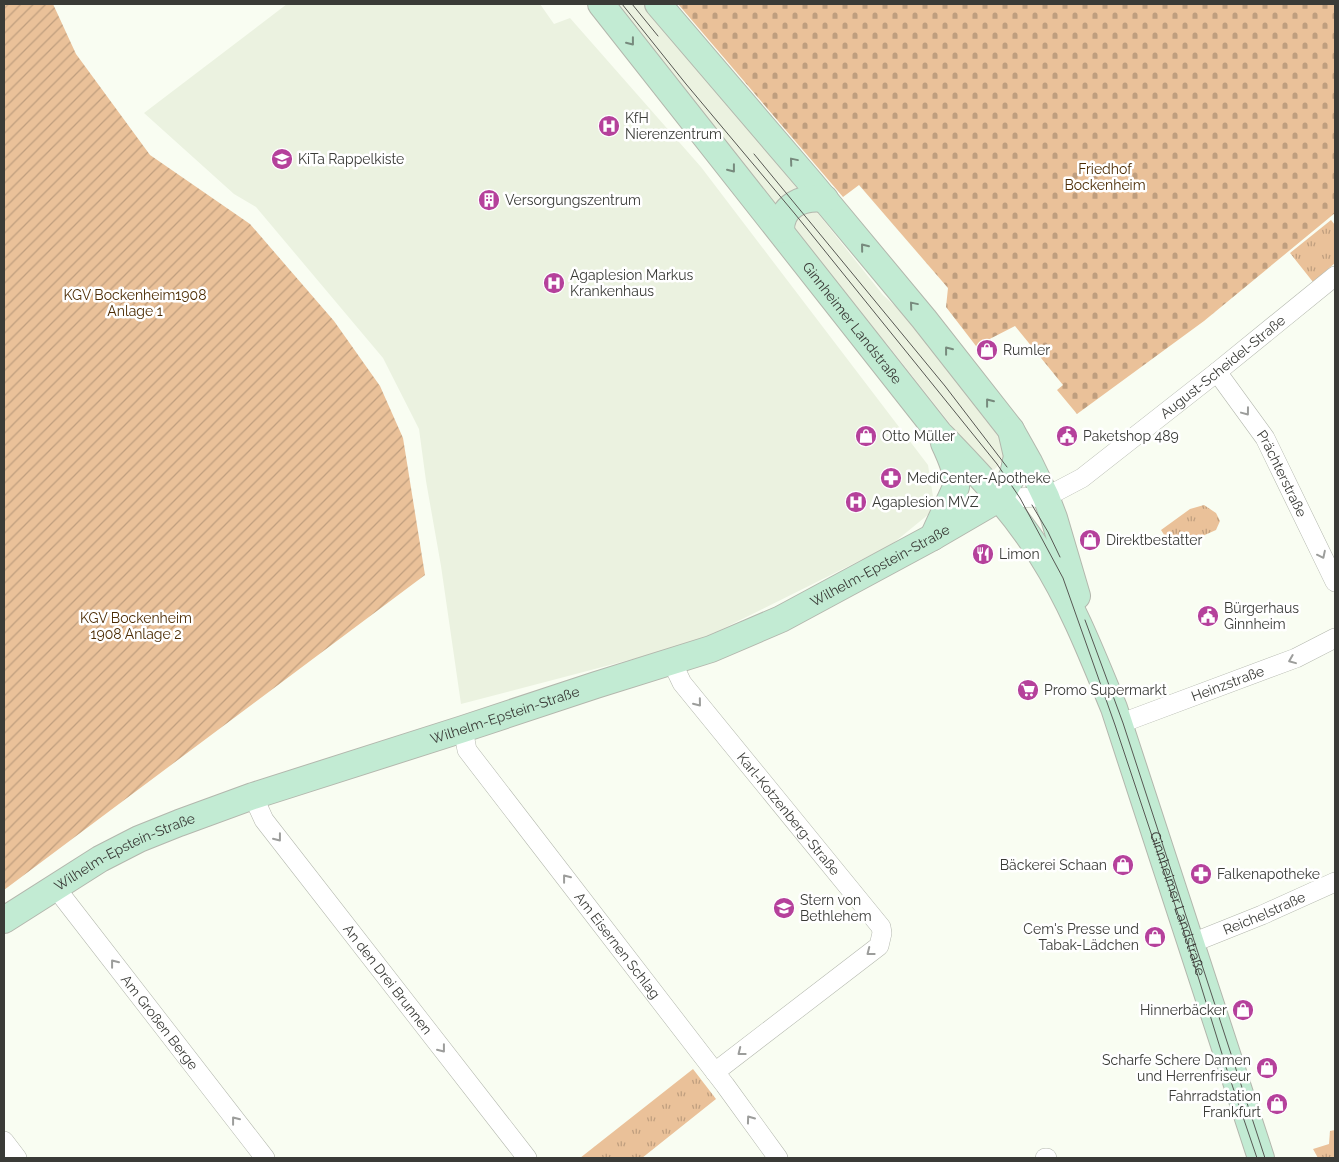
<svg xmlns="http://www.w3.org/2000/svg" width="1339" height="1162" viewBox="0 0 1339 1162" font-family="Raleway,sans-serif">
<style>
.built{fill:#ebf2e0}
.cemetery{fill:url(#cemetery-stones)}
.park{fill:url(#park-tufts)}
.garden{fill:url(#garden-furrows)}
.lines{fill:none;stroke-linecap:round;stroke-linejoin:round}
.street-casing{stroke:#b3b7ad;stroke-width:20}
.secondary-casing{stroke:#b3b7ad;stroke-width:28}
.street{stroke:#fff;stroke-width:19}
.secondary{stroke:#c2ebd3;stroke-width:26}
.tram{stroke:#575853;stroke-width:1}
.oneway{stroke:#778a7d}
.oneway2{stroke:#9c9d9b}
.labels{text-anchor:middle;stroke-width:5;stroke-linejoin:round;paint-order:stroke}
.poi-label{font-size:14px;fill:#3a3b37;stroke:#fff;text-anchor:start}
.park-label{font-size:14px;fill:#4c2c04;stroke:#fff}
.street-label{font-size:14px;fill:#3a3b37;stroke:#fff}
</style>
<defs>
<pattern id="cemetery-stones" width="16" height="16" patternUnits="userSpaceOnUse" patternTransform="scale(1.25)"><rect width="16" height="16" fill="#eac199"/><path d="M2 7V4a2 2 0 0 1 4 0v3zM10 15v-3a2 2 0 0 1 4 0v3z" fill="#bf9e7e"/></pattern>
<pattern id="park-tufts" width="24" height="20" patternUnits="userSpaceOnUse" patternTransform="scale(1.25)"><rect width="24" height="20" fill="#eac199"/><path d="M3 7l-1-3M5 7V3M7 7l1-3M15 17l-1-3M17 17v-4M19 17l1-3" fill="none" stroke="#bf9e7e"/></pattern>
<pattern id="garden-furrows" width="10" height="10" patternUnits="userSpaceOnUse" patternTransform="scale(1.25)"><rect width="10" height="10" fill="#eac199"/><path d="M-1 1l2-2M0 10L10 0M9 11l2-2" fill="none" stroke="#bf9e7e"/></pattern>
</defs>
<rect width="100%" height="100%" fill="#f9fdf2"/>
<!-- built -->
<path class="built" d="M287 4H540L554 24 570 18 701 167 928 465 935 509 891 545 694 643 461 704 441 566 426 481 419 429 383 358 256 207 234 194 144 113Z
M610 4H645L809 192 773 211Z
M816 211 883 295 904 314 1007 445 1005 458 994 470H988L970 449 887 344 867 324 789 224 795 214Z"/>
<!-- cemetery -->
<path class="cemetery" d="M678 4H1335V213L1204 321 1077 414 1057 390 1063 385 1015 326 976 346 946 307 948 288 859 185 843 197Z"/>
<!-- park -->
<path class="park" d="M1331 220 1335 225V263L1313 282 1290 253Z
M1204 505 1216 513 1220 521 1216 530 1189 542 1172 547 1161 530 1190 509Z
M693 1069 716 1099 642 1158H580Z
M1335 1130V1158H1318L1313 1149 1329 1144 1330 1131Z"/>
<!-- garden -->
<path class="garden" d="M4 4H53L76 54 150 155 250 224 334 321 380 386 403 438 425 575 4 890Z"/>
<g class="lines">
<!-- street casing -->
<g class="street-casing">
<g id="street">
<path id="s1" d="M1217 372 1265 438 1335 582"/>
<path id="s2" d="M1000 498 1046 497 1082 478 1217 372 1335 276"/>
<path id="s3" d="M672 662 682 683 881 927 882 933 879 946 715 1072"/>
<path id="s4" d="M1119 724 1296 658 1335 638"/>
<path id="s5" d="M463 729 467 750 725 1085 778 1158"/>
<path id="s6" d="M253 796 264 820 527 1158"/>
<path id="s7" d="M55 887 265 1158"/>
<path id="s8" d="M1192 943 1262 915 1335 882"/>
<path d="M4 1141 17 1158"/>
<path d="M1045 1158H1047"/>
</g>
</g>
<!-- secondary casing -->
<g class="secondary-casing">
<g id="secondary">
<path id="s9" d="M601 4 939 433C977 472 1013 510 1042 556 1072 603 1093 657 1114 708L1261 1158"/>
<path d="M658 4 811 183 924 319 1011 430 1029 462 1046 497 1054 518 1077 596"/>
<path d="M781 230C781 206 802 196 825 199"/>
<path d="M933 537 956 487C957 471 951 458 944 443"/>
<path id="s10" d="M4 920 100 859 139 839 179 823 253 796 463 729 596 685 711 649 781 619 933 537 1000 498 1013 475 1017 456 1011 430"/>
</g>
</g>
<!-- street -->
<use href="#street" class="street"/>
<!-- secondary -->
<use href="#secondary" class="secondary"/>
<!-- tram -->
<path class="tram" d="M622 4 686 84 795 214 997 464 1020 498 1063 578 1115 725 1188 944 1227 1070 1257 1158
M632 4 658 36
M754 154 945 386 1007 467
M1032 505 1048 532 1060 557
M1085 620 1123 723 1265 1158"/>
</g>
<!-- one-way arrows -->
<defs><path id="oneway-chevron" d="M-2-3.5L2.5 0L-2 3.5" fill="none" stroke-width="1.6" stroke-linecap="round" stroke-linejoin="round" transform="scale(1.25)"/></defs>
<g class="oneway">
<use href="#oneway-chevron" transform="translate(631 42) rotate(52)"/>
<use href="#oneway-chevron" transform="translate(793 161) rotate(-130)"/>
<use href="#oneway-chevron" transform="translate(732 169) rotate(52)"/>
<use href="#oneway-chevron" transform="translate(864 247) rotate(-129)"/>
<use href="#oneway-chevron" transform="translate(913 305) rotate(-130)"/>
<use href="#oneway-chevron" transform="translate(948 350) rotate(-128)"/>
<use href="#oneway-chevron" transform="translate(989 402) rotate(-128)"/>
</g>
<g class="oneway2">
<use href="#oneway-chevron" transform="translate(1246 412) rotate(53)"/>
<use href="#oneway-chevron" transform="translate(1322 555) rotate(64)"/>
<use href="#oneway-chevron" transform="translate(1292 660) rotate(158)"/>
<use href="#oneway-chevron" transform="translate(698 703) rotate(51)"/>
<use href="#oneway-chevron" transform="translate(278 838) rotate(52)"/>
<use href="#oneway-chevron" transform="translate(566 878) rotate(-128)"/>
<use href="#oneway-chevron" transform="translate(870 952) rotate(142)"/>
<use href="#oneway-chevron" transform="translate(114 963) rotate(-128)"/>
<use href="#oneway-chevron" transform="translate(442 1049) rotate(52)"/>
<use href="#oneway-chevron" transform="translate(741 1052) rotate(142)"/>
<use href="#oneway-chevron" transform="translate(750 1119) rotate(-126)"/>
<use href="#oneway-chevron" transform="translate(235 1120) rotate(-128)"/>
</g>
<!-- icons -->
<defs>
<g id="hospital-disc" transform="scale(1.125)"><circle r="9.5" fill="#b5419b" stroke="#fff"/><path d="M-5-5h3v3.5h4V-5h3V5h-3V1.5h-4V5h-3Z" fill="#fff"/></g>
<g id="school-disc" transform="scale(1.125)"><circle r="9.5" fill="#b5419b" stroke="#fff"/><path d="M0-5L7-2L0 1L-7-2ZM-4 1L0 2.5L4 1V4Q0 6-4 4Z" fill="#fff"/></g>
<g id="building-disc" transform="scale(1.125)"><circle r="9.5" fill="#b5419b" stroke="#fff"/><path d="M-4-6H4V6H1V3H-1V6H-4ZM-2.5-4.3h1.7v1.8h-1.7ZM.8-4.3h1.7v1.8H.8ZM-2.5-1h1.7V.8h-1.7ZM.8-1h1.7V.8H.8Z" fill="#fff"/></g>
<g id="shop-disc" transform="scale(1.125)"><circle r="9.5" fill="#b5419b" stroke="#fff"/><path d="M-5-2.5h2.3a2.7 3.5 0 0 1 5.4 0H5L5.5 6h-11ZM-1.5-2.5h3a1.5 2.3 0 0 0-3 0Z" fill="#fff"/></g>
<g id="civic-disc" transform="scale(1.125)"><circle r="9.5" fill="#b5419b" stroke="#fff"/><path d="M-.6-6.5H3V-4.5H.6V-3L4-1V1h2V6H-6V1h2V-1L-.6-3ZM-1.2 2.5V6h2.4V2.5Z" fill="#fff"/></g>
<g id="pharmacy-disc" transform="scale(1.125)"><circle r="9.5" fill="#b5419b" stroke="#fff"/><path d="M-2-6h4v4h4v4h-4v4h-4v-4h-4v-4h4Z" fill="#fff"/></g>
<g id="restaurant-disc" transform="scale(1.125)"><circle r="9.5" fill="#b5419b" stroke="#fff"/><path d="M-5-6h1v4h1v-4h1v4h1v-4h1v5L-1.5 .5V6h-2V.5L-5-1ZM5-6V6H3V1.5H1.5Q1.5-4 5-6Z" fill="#fff"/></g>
<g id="supermarket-disc" transform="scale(1.125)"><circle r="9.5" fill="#b5419b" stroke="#fff"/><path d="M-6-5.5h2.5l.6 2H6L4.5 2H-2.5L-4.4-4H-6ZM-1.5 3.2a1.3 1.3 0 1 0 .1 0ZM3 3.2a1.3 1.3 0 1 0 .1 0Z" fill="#fff"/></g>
</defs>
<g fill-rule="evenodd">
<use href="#hospital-disc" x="609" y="126"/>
<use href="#school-disc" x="282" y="159"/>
<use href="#building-disc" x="489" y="200"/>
<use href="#hospital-disc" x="554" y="283"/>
<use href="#shop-disc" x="987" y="350"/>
<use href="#shop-disc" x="866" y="436"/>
<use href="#civic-disc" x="1067" y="436"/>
<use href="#pharmacy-disc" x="891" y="478"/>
<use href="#hospital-disc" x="856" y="502"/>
<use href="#shop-disc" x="1090" y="540"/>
<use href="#restaurant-disc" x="983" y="554"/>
<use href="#civic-disc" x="1208" y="616"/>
<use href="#supermarket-disc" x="1028" y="690"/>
<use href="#shop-disc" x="1123" y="865"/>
<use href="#pharmacy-disc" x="1201" y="874"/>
<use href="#school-disc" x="784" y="908"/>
<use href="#shop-disc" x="1155" y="937"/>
<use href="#shop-disc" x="1243" y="1010"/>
<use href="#shop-disc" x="1267" y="1068"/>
<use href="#shop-disc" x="1277" y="1104"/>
</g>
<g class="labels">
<!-- poi labels -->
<g class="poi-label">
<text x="625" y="123">KfH<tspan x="625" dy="16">Nierenzentrum</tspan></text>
<text x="298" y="164">KiTa Rappelkiste</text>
<text x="505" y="205">Versorgungszentrum</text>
<text x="570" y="280">Agaplesion Markus<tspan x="570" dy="16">Krankenhaus</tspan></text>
<text x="1003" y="355">Rumler</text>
<text x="882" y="441">Otto Müller</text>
<text x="1083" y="441">Paketshop 489</text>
<text x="907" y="483">MediCenter-Apotheke</text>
<text x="872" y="507">Agaplesion MVZ</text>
<text x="1106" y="545">Direktbestatter</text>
<text x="999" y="559">Limon</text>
<text x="1224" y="613">Bürgerhaus<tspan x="1224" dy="16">Ginnheim</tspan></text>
<text x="1044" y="695">Promo Supermarkt</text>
<text x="1107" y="870" text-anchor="end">Bäckerei Schaan</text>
<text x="1217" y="879">Falkenapotheke</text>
<text x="800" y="905">Stern von<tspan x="800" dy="16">Bethlehem</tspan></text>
<text x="1139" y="934" text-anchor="end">Cem's Presse und<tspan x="1139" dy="16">Tabak-Lädchen</tspan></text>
<text x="1227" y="1015" text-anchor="end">Hinnerbäcker</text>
<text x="1251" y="1065" text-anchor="end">Scharfe Schere Damen<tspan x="1251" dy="16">und Herrenfriseur</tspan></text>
<text x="1261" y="1101" text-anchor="end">Fahrradstation<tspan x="1261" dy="16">Frankfurt</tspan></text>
</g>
<!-- park labels -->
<g class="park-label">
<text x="1105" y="174">Friedhof<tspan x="1105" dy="16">Bockenheim</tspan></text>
<text x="135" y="300">KGV Bockenheim1908<tspan x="135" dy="16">Anlage 1</tspan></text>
<text x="136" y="623">KGV Bockenheim<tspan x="136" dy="16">1908 Anlage 2</tspan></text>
</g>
<!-- street labels -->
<g class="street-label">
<text dy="5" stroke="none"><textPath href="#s9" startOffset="406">Ginnheimer Landstraße</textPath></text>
<text dy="5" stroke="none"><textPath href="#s2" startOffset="266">August-Scheidel-Straße</textPath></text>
<text dy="5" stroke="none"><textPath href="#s1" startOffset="121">Prächterstraße</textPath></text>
<text dy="5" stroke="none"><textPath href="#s10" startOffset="949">Wilhelm-Epstein-Straße</textPath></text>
<text dy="5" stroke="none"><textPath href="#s4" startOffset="116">Heinzstraße</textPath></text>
<text dy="5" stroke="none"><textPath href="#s10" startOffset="544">Wilhelm-Epstein-Straße</textPath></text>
<text dy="5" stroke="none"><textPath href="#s3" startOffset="192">Karl-Kotzenberg-Straße</textPath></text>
<text dy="5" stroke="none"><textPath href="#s10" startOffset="139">Wilhelm-Epstein-Straße</textPath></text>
<text dy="5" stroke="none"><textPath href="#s9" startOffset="1081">Ginnheimer Landstraße</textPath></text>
<text dy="5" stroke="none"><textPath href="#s8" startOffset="78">Reichelstraße</textPath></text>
<text dy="5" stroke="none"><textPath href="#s5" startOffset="268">Am Eisernen Schlag</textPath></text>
<text dy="5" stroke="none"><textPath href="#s6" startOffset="228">An den Drei Brunnen</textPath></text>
<text dy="5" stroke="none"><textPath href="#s7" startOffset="171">Am Großen Berge</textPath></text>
</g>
</g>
<!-- border -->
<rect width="1339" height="1162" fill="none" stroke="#3a3b37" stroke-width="10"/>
</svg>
